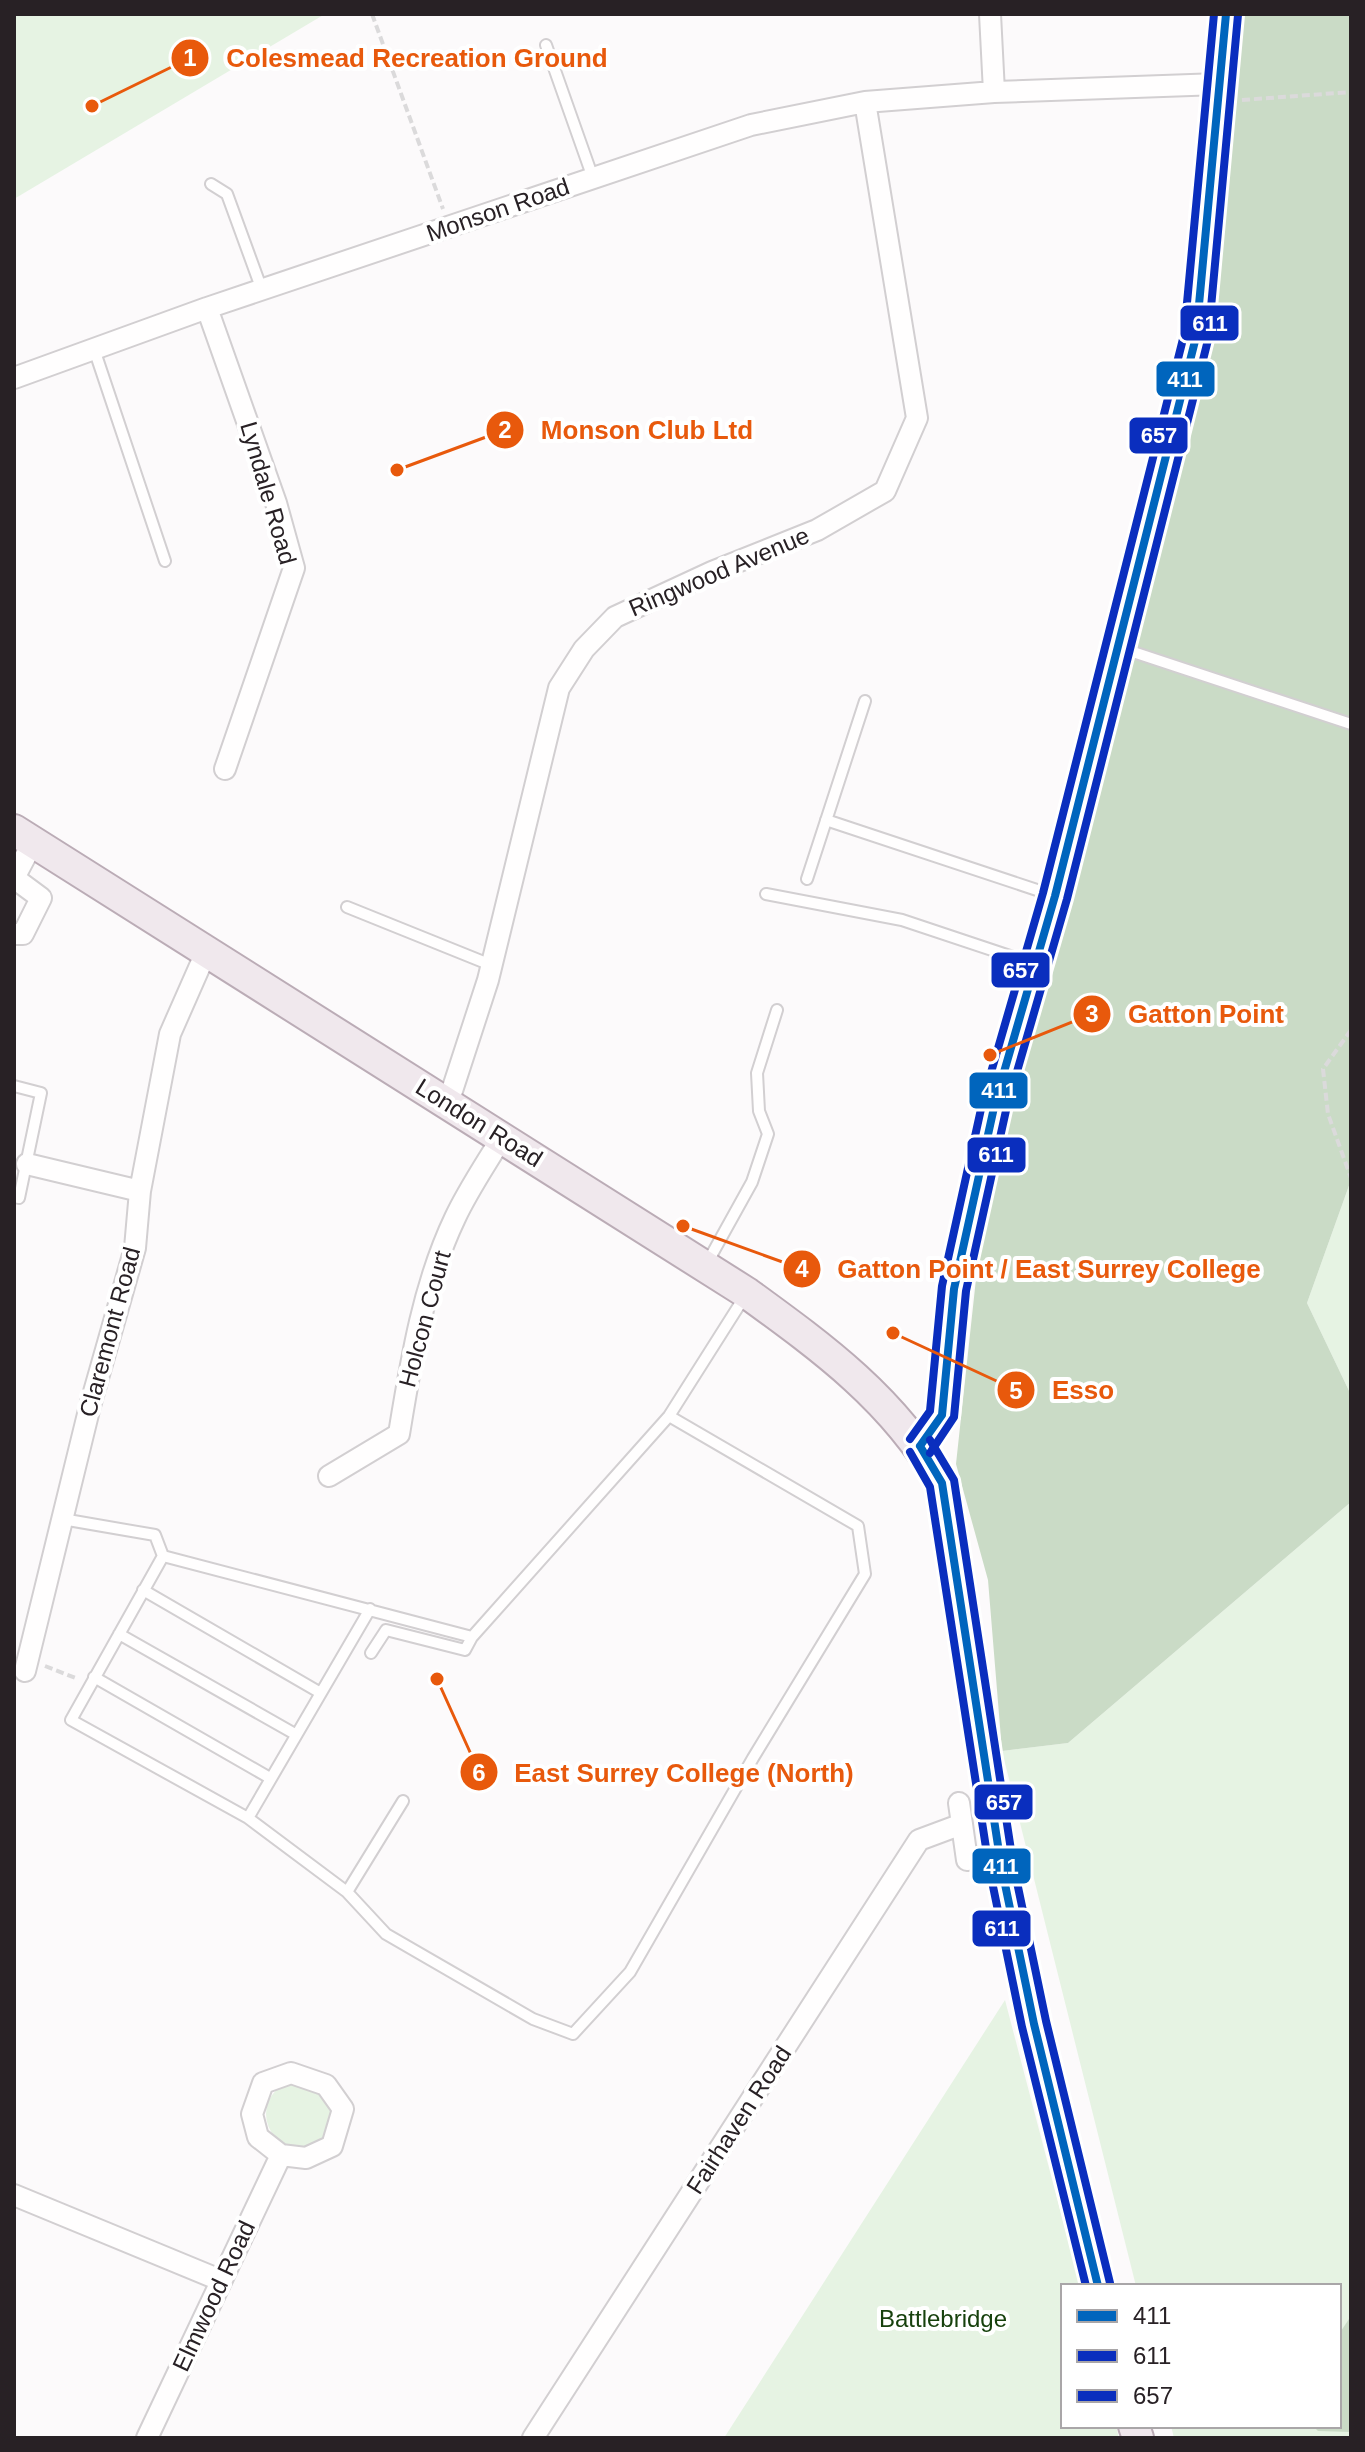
<svg xmlns="http://www.w3.org/2000/svg" width="1365" height="2452" viewBox="0 0 1365 2452" font-family="Helvetica,sans-serif">
<style>
.green{fill:#e6f3e3}
.forest{fill:#cadbc6}
.lines{fill:none;stroke-linecap:round;stroke-linejoin:round}
.lane-casing{stroke:#d2cfd1;stroke-width:14}
.street-casing{stroke:#d2cfd1;stroke-width:24}
.primary-casing{stroke:#bbacb6;stroke-width:34}
.path{stroke:#dbdadb;stroke-width:4;stroke-dasharray:8 4;stroke-linecap:butt}
.lane{stroke:#fffefe;stroke-width:10}
.street{stroke:#fffefe;stroke-width:20}
.primary{stroke:#f0e8ed;stroke-width:30}
.bus-1-casing{stroke:#fff;stroke-width:14}
.bus-2-casing{stroke:#fff;stroke-width:14}
.bus-3-casing{stroke:#fff;stroke-width:14}
.bus-1{stroke:#0065bd;stroke-width:8}
.bus-2{stroke:#0a2ebe;stroke-width:8}
.bus-3{stroke:#0a2ebe;stroke-width:8}
.labels{text-anchor:middle;stroke-width:8;stroke-linejoin:round;paint-order:stroke}
.street-label{font-size:24px;fill:#282125;stroke:#fff}
.park-label{font-size:24px;fill:#17410d;stroke:#fff}
.leader{fill:none;stroke:#e8590c;stroke-width:3}
.callout-dot{fill:#e8590c;stroke:#fff;stroke-width:3}
.mark-label{font-size:24px;text-anchor:middle;font-weight:bold;fill:#fff}
.callout-label{font-size:26px;text-anchor:middle;font-weight:bold;fill:#e8590c;stroke:#fff;stroke-width:8;stroke-linejoin:round;paint-order:stroke}
.line-badge{stroke:#fff;stroke-width:3}
.badge-label{font-size:22px;text-anchor:middle;font-weight:bold;fill:#fff}
</style>
<rect width="100%" height="100%" fill="#fcfafb"/>
<!-- green -->
<path class="green" d="M14 14H325L14 199Z
M1351 1180V1395L1307 1303Z
M1351 1502V2438H1174L1171 2426H1339V2286H1136L1002 1751 1068 1743Z
M1005 2000 1080 2286H1063V2426H1116L1119 2438H724Z
M266 2114a33 33 0 1 1 66 0a33 33 0 1 1-66 0Z"/>
<!-- forest -->
<path class="forest" d="M1226 14H1351V1180L1307 1303 1351 1395V1502L1068 1743 1002 1751 988 1580 956 1464 995 1103 1196 337Z
M1351 2316V2432L1318 2431 1313 2426H1339V2334Z"/>
<g class="lines">
<!-- lane casing -->
<g class="lane-casing">
<path id="lane" d="M546 45 593 178
M211 184 227 194 262 290
M94 349 165 561
M1121 648 1351 724
M826 820 1052 895
M807 879 865 701
M766 894 902 920 1031 963
M347 907 491 965
M14 1086 41 1093 19 1198 14 1197
M706 1265 752 1182 768 1134 759 1111 757 1073 777 1010
M62 1519 155 1535 163 1556
M143 1590 319 1692
M370 1609 248 1818 71 1720 163 1556 472 1637 669 1416 745 1296
M119 1634 295 1734
M371 1653 386 1630 465 1650 472 1637
M94 1677 270 1778
M248 1818 347 1892 403 1801
M347 1892 386 1934 533 2019 573 2034 630 1972 753 1758 865 1574 858 1526 669 1416"/>
</g>
<!-- street casing -->
<g class="street-casing">
<path id="street" d="M990 14 994 92
M207 308 276 503 294 568 225 769
M14 378 207 308 751 125 865 102 994 92 1219 84
M14 878 41 898 23 934H14
M14 878 33 842
M448 1103 488 980 559 688 584 649 615 617 712 572 817 530 885 491 917 418 865 102
M27 1164 140 1191
M329 1476 399 1434C411 1361 423 1285 455 1218 468 1190 486 1164 502 1137
M25 1671 90 1406 135 1248 140 1191 170 1034 207 950
M959 1803 967 1860
M291 2073 326 2085 343 2109 332 2146 306 2158 281 2155 258 2137 252 2114 263 2083Z
M14 2195 220 2280
M147 2438 281 2155
M533 2438 919 1840 962 1824"/>
</g>
<!-- primary casing -->
<g class="primary-casing">
<path id="primary" d="M14 830 747 1293C824 1349 893 1399 942 1483L1001 1865 1034 2024 1098 2286
M920 1446 942 1415 954 1289 995 1103 1055 896 1196 337 1226 14
M1134 2426 1138 2438"/>
</g>
<!-- path -->
<path class="path" d="M372 14 443 209
M1242 100 1351 92
M1351 1030 1323 1069 1328 1114 1351 1178
M45 1666 78 1679"/>
<!-- lane -->
<use href="#lane" class="lane"/>
<!-- street -->
<use href="#street" class="street"/>
<!-- primary -->
<use href="#primary" class="primary"/>
<!-- bus-1 casing -->
<g class="bus-1-casing">
<path id="bus-1" d="M920 1446 942 1415 954 1289 995 1103 1055 896 1196 337 1226 14
M920 1446 942 1483 1001 1865 1034 2024 1098 2286"/>
</g>
<!-- bus-2 casing -->
<g class="bus-2-casing">
<path id="bus-2" d="M910 1452 930 1487 989 1867 1022 2027 1086 2286
M930 1453 954 1417 966 1291 1007 1106 1067 899 1208 340 1238 15"/>
</g>
<!-- bus-3 casing -->
<g class="bus-3-casing">
<path id="bus-3" d="M910 1439 930 1411 942 1286 983 1100 1043 893 1184 335 1214 14
M930 1440 954 1480 1013 1863 1046 2021 1110 2283"/>
</g>
<!-- bus-1 -->
<use href="#bus-1" class="bus-1"/>
<!-- bus-2 -->
<use href="#bus-2" class="bus-2"/>
<!-- bus-3 -->
<use href="#bus-3" class="bus-3"/>
</g>
<g class="labels">
<!-- street labels -->
<g class="street-label">
<text transform="translate(498 210) rotate(-19)" y="8">Monson Road</text>
<text transform="translate(268 493) rotate(74)" y="8">Lyndale Road</text>
<text transform="translate(719 572) rotate(-23)" y="8">Ringwood Avenue</text>
<text transform="translate(479 1123) rotate(32)" y="8">London Road</text>
<text transform="translate(425 1319) rotate(-75)" y="8">Holcon Court</text>
<text transform="translate(110 1332) rotate(-75)" y="8">Claremont Road</text>
<text transform="translate(739 2120) rotate(-57)" y="8">Fairhaven Road</text>
<text transform="translate(214 2296) rotate(-65)" y="8">Elmwood Road</text>
</g>
<!-- park labels -->
<g class="park-label">
<text x="943" y="2327">Battlebridge</text>
</g>
</g>
<!-- callouts -->
<path class="leader" d="M92 106L190 58M397 470L505 430M990 1055L1092 1014M683 1226L802 1269M893 1333L1016 1390M437 1679L479 1772"/>
<g class="callout-dot">
<circle cx="92" cy="106" r="8"/>
<circle cx="397" cy="470" r="8"/>
<circle cx="990" cy="1055" r="8"/>
<circle cx="683" cy="1226" r="8"/>
<circle cx="893" cy="1333" r="8"/>
<circle cx="437" cy="1679" r="8"/>
<circle cx="190" cy="58" r="20"/>
<circle cx="505" cy="430" r="20"/>
<circle cx="1092" cy="1014" r="20"/>
<circle cx="802" cy="1269" r="20"/>
<circle cx="1016" cy="1390" r="20"/>
<circle cx="479" cy="1772" r="20"/>
</g>
<g class="mark-label">
<text x="190" y="66">1</text>
<text x="505" y="438">2</text>
<text x="1092" y="1022">3</text>
<text x="802" y="1277">4</text>
<text x="1016" y="1399">5</text>
<text x="479" y="1781">6</text>
</g>
<g class="callout-label">
<text x="417" y="67">Colesmead Recreation Ground</text>
<text x="647" y="439">Monson Club Ltd</text>
<text x="1206" y="1023">Gatton Point</text>
<text x="1049" y="1278">Gatton Point / East Surrey College</text>
<text x="1083" y="1399">Esso</text>
<text x="684" y="1782">East Surrey College (North)</text>
</g>
<g class="line-badge">
<rect x="1179" y="304" width="61" height="38" rx="8" fill="#0a2ebe"/>
<rect x="1155" y="360" width="61" height="38" rx="8" fill="#0065bd"/>
<rect x="1128" y="416" width="61" height="39" rx="8" fill="#0a2ebe"/>
<rect x="990" y="951" width="61" height="38" rx="8" fill="#0a2ebe"/>
<rect x="968" y="1071" width="61" height="39" rx="8" fill="#0065bd"/>
<rect x="966" y="1136" width="61" height="38" rx="8" fill="#0a2ebe"/>
<rect x="973" y="1783" width="61" height="38" rx="8" fill="#0a2ebe"/>
<rect x="971" y="1847" width="61" height="38" rx="8" fill="#0065bd"/>
<rect x="971" y="1909" width="61" height="39" rx="8" fill="#0a2ebe"/>
</g>
<g class="badge-label">
<text x="1210" y="331">611</text>
<text x="1185" y="387">411</text>
<text x="1159" y="443">657</text>
<text x="1021" y="978">657</text>
<text x="999" y="1098">411</text>
<text x="996" y="1162">611</text>
<text x="1004" y="1810">657</text>
<text x="1001" y="1874">411</text>
<text x="1002" y="1936">611</text>
</g>
<!-- border -->
<rect width="1365" height="2452" fill="none" stroke="#282125" stroke-width="32"/>
<!-- legend -->
<rect x="1061" y="2284" width="280" height="144" fill="#ffffff" stroke="#a9a6a8" stroke-width="2"/>
<rect x="1077" y="2310" width="40" height="12" fill="#0065bd" stroke="#a9a6a8" stroke-width="2"/>
<text x="1133" y="2324" font-size="24" fill="#282125">411</text>
<rect x="1077" y="2350" width="40" height="12" fill="#0a2ebe" stroke="#a9a6a8" stroke-width="2"/>
<text x="1133" y="2364" font-size="24" fill="#282125">611</text>
<rect x="1077" y="2390" width="40" height="12" fill="#0a2ebe" stroke="#a9a6a8" stroke-width="2"/>
<text x="1133" y="2404" font-size="24" fill="#282125">657</text>
</svg>
